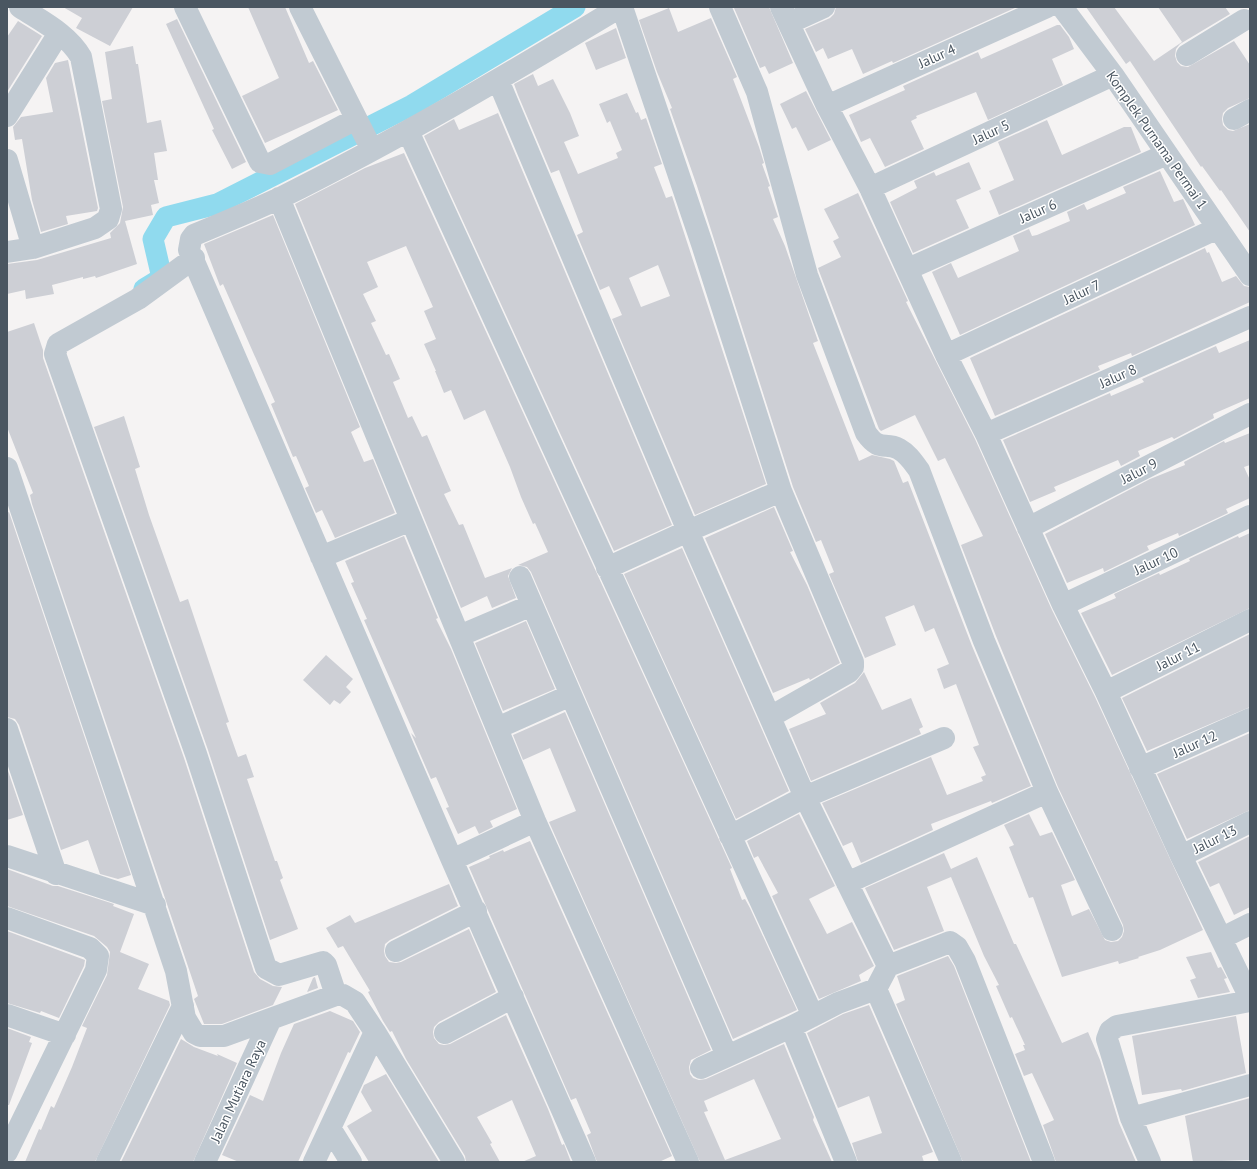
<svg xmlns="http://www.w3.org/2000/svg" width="1257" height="1169" viewBox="0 0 1257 1169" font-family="'PT Sans',sans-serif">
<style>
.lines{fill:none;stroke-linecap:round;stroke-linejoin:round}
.canal{stroke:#90daee;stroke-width:21}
.building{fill:#cdcfd5;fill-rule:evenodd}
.street{stroke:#c1cad2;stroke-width:22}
.labels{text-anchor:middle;stroke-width:3;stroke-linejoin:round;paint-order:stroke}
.street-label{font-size:14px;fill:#4a5661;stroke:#fff}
</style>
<rect width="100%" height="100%" fill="#f5f3f3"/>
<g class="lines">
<!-- canal -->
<path class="canal" d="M144 289 162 278 153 239 166 217 217 204 412 105 575 7"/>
</g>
<!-- building -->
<path class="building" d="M63 7H133L110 46 76 28 82 18Z
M248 7H285L309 63 313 61 338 110 265 143 242 96 279 78Z
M737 7H769L793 63 769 74 765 66 760 68 734 8Z
M836 7H1017L893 63 892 61 863 74 852 49 828 59 823 48 816 52 805 29 830 18 834 14Z
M1086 7H1114L1154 61 1182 42 1158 7H1225L1230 14 1180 44 1176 49 1175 56 1177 62 1181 66 1188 67 1234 41 1250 65V98L1228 108 1223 113 1222 119 1223 125 1228 130 1233 131 1250 124V232L1221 190 1220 191 1202 166 1201 167 1130 61 1126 64Z
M669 8 678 32 711 18 737 77 733 79 759 147 764 163 762 164 770 186 768 187 778 217 773 219 785 246 818 341 813 343 859 461 872 455 890 459 894 461 903 483 908 481 972 646 1031 786 992 803 991 801 931 824 933 830 861 863 852 842 843 846 822 803 931 757 947 795 983 781 981 777 986 775 973 747 979 745 956 684 944 689 937 669 949 664 934 628 925 632 914 605 885 617 896 645 865 658 829 574 834 572 821 540 816 542 793 487 697 186 670 109 672 108 657 72 639 20Z
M177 19 246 162 232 169 212 130 214 129 166 24Z
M18 21 42 36 7 92V37Z
M1057 25H1060L1069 37 1074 49 1052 59 1063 85 988 120 976 92 916 116 917 118 911 121 924 149 885 167 870 138 861 142 849 115 905 90 903 86 978 52 981 59Z
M616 28 626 58 596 70 585 43Z
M133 46 136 64H138L147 123 161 120 167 151 154 153 158 180H154L159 203 151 205 153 215 125 221 137 264 96 278 95 276 83 279V277L52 285 54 294 26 299 25 290 7 294V264L37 260 111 238 110 233 120 223 123 207 102 101 112 99 105 52Z
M68 60 98 208 97 211 66 216 68 224 41 232 32 200 22 139 15 140 13 127 21 117 53 112 46 78 55 63Z
M533 74 538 86 553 79 570 113 579 136 564 142 578 174 618 158 616 153 622 150 610 121 607 123 599 104 627 93 636 113 638 112 641 120 646 118 662 164 654 167 666 198 672 196 766 484 695 515 612 319 622 315 609 286 600 290 577 235 583 232 559 170 551 173 518 95 514 84ZM658 265 670 296 641 307 629 278Z
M806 91 831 140 808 151 796 127 792 129 780 104Z
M498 113 672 525 614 551 424 136 454 119 459 130Z
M1047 120 1062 155 1124 127H1131L1141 152 999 215 989 191 1014 180 998 142Z
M404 153 732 868 730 869 742 900 745 899 750 908 797 1010 733 1039 531 572 527 567 518 565 548 552 535 523 533 524 521 497 510 467 485 410 464 420 451 390 444 393 435 371H436L424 344 436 339 424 311 433 307 406 246 367 262 378 287 363 294 376 321 371 323 386 355 389 354 400 379 393 382 408 418 412 416 422 437 427 435 451 491 444 494 459 525 463 524 485 578 512 568 508 576 516 598 492 608 487 596 461 608 295 204 365 168Z
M969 162 981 189 956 200 969 228 913 253 890 202 917 188 914 181 934 172 936 176Z
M1160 171 1174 202 1183 199 1195 225 960 335 932 272 951 263 958 278 1019 251 1013 236 1029 229 1032 236 1037 235 1070 221 1067 212 1084 204 1087 210 1126 193 1123 187Z
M858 193 908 301 906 302 975 439 1052 610 1095 697 1203 930 1160 950 1138 957 1139 958 1119 964 1118 961 1062 977 1033 897 1029 898 1009 847 1014 845 1004 825 1029 814 1040 836 1052 832 1075 880 1061 885 1072 916 1089 909 1105 940 1111 942 1118 941 1122 937 1124 931 1123 925 1058 787 996 636 961 545 983 536 945 458 938 461 915 415 881 431 879 429 819 271 818 268 841 257 833 241 839 238 824 209Z
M273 215 360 427 351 432 364 462 373 459 395 513 335 538 322 510 316 513 305 488 309 486 296 456 293 457 271 404 275 402 223 284 220 286 204 244Z
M1205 248 1207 253 1209 252 1222 282 1236 276 1244 286 1250 287V302L1132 356 1131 353 1098 366 1100 370 995 416 970 358Z
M34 323 43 350V358L184 758 254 972 260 979 273 986 282 987 273 1005 222 1024H204L194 999 198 996 32 504 30 495 33 493 7 427V332Z
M1250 340V398L1213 414 1214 418 1174 439 1172 437 1138 451 1140 456 1121 466 1118 460 1054 487 1056 491 1030 502 1003 440 1110 393 1111 396 1144 382 1142 379 1216 346 1219 353Z
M124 416 140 467 135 469 149 515 180 602 188 599 229 722 226 723 238 757 246 754 254 777 247 779 275 861H277L283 878 280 880 298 929 270 940 208 750 94 427Z
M1250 433V465L1244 467 1250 480V498L1226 509 1228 513 1179 536 1178 533 1147 546 1149 550 1104 572 1103 568 1067 583 1045 534 1150 479 1185 465 1184 462 1224 441 1225 443Z
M774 507 793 551 790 552 807 585 840 663 810 680 809 678 773 693 705 538Z
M9 512 131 875 118 879 100 874 88 840 61 850 19 725 15 719 7 717V513Z
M1250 533V608L1112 675 1081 613 1116 598 1114 594 1159 573 1160 575 1190 561 1189 559 1238 536 1239 538Z
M404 536 438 618 436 619 451 649 517 809 490 821 493 827 479 834 475 826 458 834 446 808 449 807 436 777 431 779 411 733 416 738 364 620 367 619 351 583 354 582 345 561Z
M682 548 789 791 736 819 624 574Z
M526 621 555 689 503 711 475 643Z
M1250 634V707L1147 751 1122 698Z
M326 655 353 679 346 687 351 692 340 704 334 700 330 705 303 680Z
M864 672 882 710 911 698 923 727 919 729 921 734 811 781 789 729 826 714 820 703 855 683Z
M565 712 711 1050 691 1060 689 1067 690 1074 693 1078 699 1080 706 1079 784 1044 814 1117 813 1120 832 1162H700L549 822 576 811 550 748 523 760 513 735ZM754 1079 781 1139 725 1160 704 1112 708 1111 704 1101Z
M1250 733V810L1187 839 1157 774Z
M7 768 23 815 7 820Z
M799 814 835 886 809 899 827 934 852 922 874 966 859 975 861 981 819 999 772 896 778 893 758 856 754 858 747 841Z
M1250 836V907L1234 915 1219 883 1210 887 1198 862Z
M530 841 672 1156 659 1162H597L587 1135 591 1133 576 1098 571 1100 469 867 490 858 489 856 503 850 504 852Z
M944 853 951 869 977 857 1014 944H1016L1062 1043 1088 1032 1100 1060 1119 1123 1136 1162H1056L1043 1125 1054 1120 1032 1073 1024 1076 1015 1054 1025 1050 1023 1045H1025L1012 1017 1010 1018 996 986 999 985 984 956 951 877 927 887 944 931 894 950 865 888Z
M7 869 53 886H58L114 904 113 906 134 914 120 952 149 964 138 989 169 1001 170 1005 95 1162H25L39 1129 41 1130 51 1106 54 1108 72 1067 87 1028 82 1026 107 975 110 952 107 947 94 936 7 906Z
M449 884 458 906 390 940 385 944 384 951 385 956 389 962 396 963 401 962 469 929 496 992 439 1022 434 1027 433 1032 434 1038 439 1044 444 1045 450 1044 506 1015 548 1109 562 1145 564 1144 571 1162H522L536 1156 512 1100 477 1117 492 1143 490 1144 500 1162H466L465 1156 406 1059 392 1031 390 1032 383 1021 368 992 370 991 343 946 338 948 326 928 350 915 355 923Z
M7 931 85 960 84 966 59 1018 41 1011 40 1013 7 1003Z
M1211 952 1218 968 1221 967 1227 978 1224 979 1230 992 1198 998 1190 980 1196 978 1186 957Z
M948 956 954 966 1031 1162H963L896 1004 905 1000 897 976Z
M315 977 318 988 307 992 313 978Z
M869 1005 933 1152 922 1156 924 1162H858L852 1143 882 1133 869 1096 838 1108 807 1033 843 1014Z
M330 1011 353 1021 360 1032 350 1053 348 1052 298 1162H239L222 1155 250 1095 263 1101 281 1053 294 1024Z
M1236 1016 1246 1073 1182 1091 1181 1089 1142 1095 1132 1036Z
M7 1028 31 1037 29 1042 32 1043 9 1105H7Z
M181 1039 194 1047 218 1056 217 1054 237 1063 193 1162H121Z
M386 1074 439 1162H369L347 1126 372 1111 361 1092 364 1085Z
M1250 1098V1160L1193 1162 1185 1116Z"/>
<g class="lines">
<!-- street -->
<path class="street" d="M185 7 260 162 270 164 356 119
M300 7 372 150
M622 7 702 244 781 491 853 662V667L849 672 770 717
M720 7 757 92 807 275 866 433C880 453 885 441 899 449 908 454 913 462 919 470L984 641 1047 792 1112 930
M781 7 827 106 870 188 946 355 986 434 1063 605 1106 692 1181 856 1250 998
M1062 7 1113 75 1250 275
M789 23 824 7
M1187 55 1244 20
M498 80 688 531 805 797 888 966 876 989 838 1003 791 1027 701 1068
M827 106 1047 7
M7 116 59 33
M1234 119 1250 110
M408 131 813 1016
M7 160 33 248
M870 188 1113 75
M279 198 535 821 688 1162
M7 252 33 248 95 228 108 219 111 209 81 57C68 34 41 21 20 7
M194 258 138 299 58 344 55 354 196 754 266 968 279 975 323 962 326 965 336 995
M908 269 1167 154
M946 355 1218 228
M986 434 1250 317
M7 468 176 971 185 1018 194 1033 200 1036H224L336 995H343L355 1002 375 1032 454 1162
M1028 528 1250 414
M321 557 411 520
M607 568 688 531 781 491
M520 577 727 1056
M1063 605 1250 516
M459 636 532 605
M1106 692 1250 620
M497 728 571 695
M7 729 56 874
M1140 768 1250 719
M730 836 805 797 944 738
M7 856 155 905
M1181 856 1250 822
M452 860 535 821
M847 883 1047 792
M7 918 90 948 98 956 96 970 7 1152
M1222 938 1250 924
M396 951 476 911
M888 966 950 942 957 947 965 961 1044 1162
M876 989 951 1162
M7 1015 65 1035
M791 1027 846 1162
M445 1033 513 997
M1131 1118 1250 1085
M330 1128 351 1162
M107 1162 183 1006
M205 1162 270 1021
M314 1162 375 1032
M585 1162 452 860 189 250 191 239 194 235C223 223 252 211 280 198 397 140 509 74 620 7
M1150 1162 1131 1118 1107 1039 1110 1031 1117 1026 1250 1001"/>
</g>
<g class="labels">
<!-- street labels -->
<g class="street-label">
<text transform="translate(937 56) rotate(-24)" y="5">Jalur 4</text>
<text transform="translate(991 132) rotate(-25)" y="5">Jalur 5</text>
<text transform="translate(1157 140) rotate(55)" y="5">Komplek Purnama Permai 1</text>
<text transform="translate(1038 211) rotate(-24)" y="5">Jalur 6</text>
<text transform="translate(1082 292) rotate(-25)" y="5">Jalur 7</text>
<text transform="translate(1118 376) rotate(-24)" y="5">Jalur 8</text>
<text transform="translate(1139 471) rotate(-27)" y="5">Jalur 9</text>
<text transform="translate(1156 561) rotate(-25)" y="5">Jalur 10</text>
<text transform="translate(1178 656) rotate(-27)" y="5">Jalur 11</text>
<text transform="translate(1195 744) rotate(-24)" y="5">Jalur 12</text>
<text transform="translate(1215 839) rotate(-26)" y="5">Jalur 13</text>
<text transform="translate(238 1091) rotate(-65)" y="5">Jalan Mutiara Raya</text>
</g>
</g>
<!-- border -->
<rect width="1257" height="1169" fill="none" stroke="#4a5661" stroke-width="16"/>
</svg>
